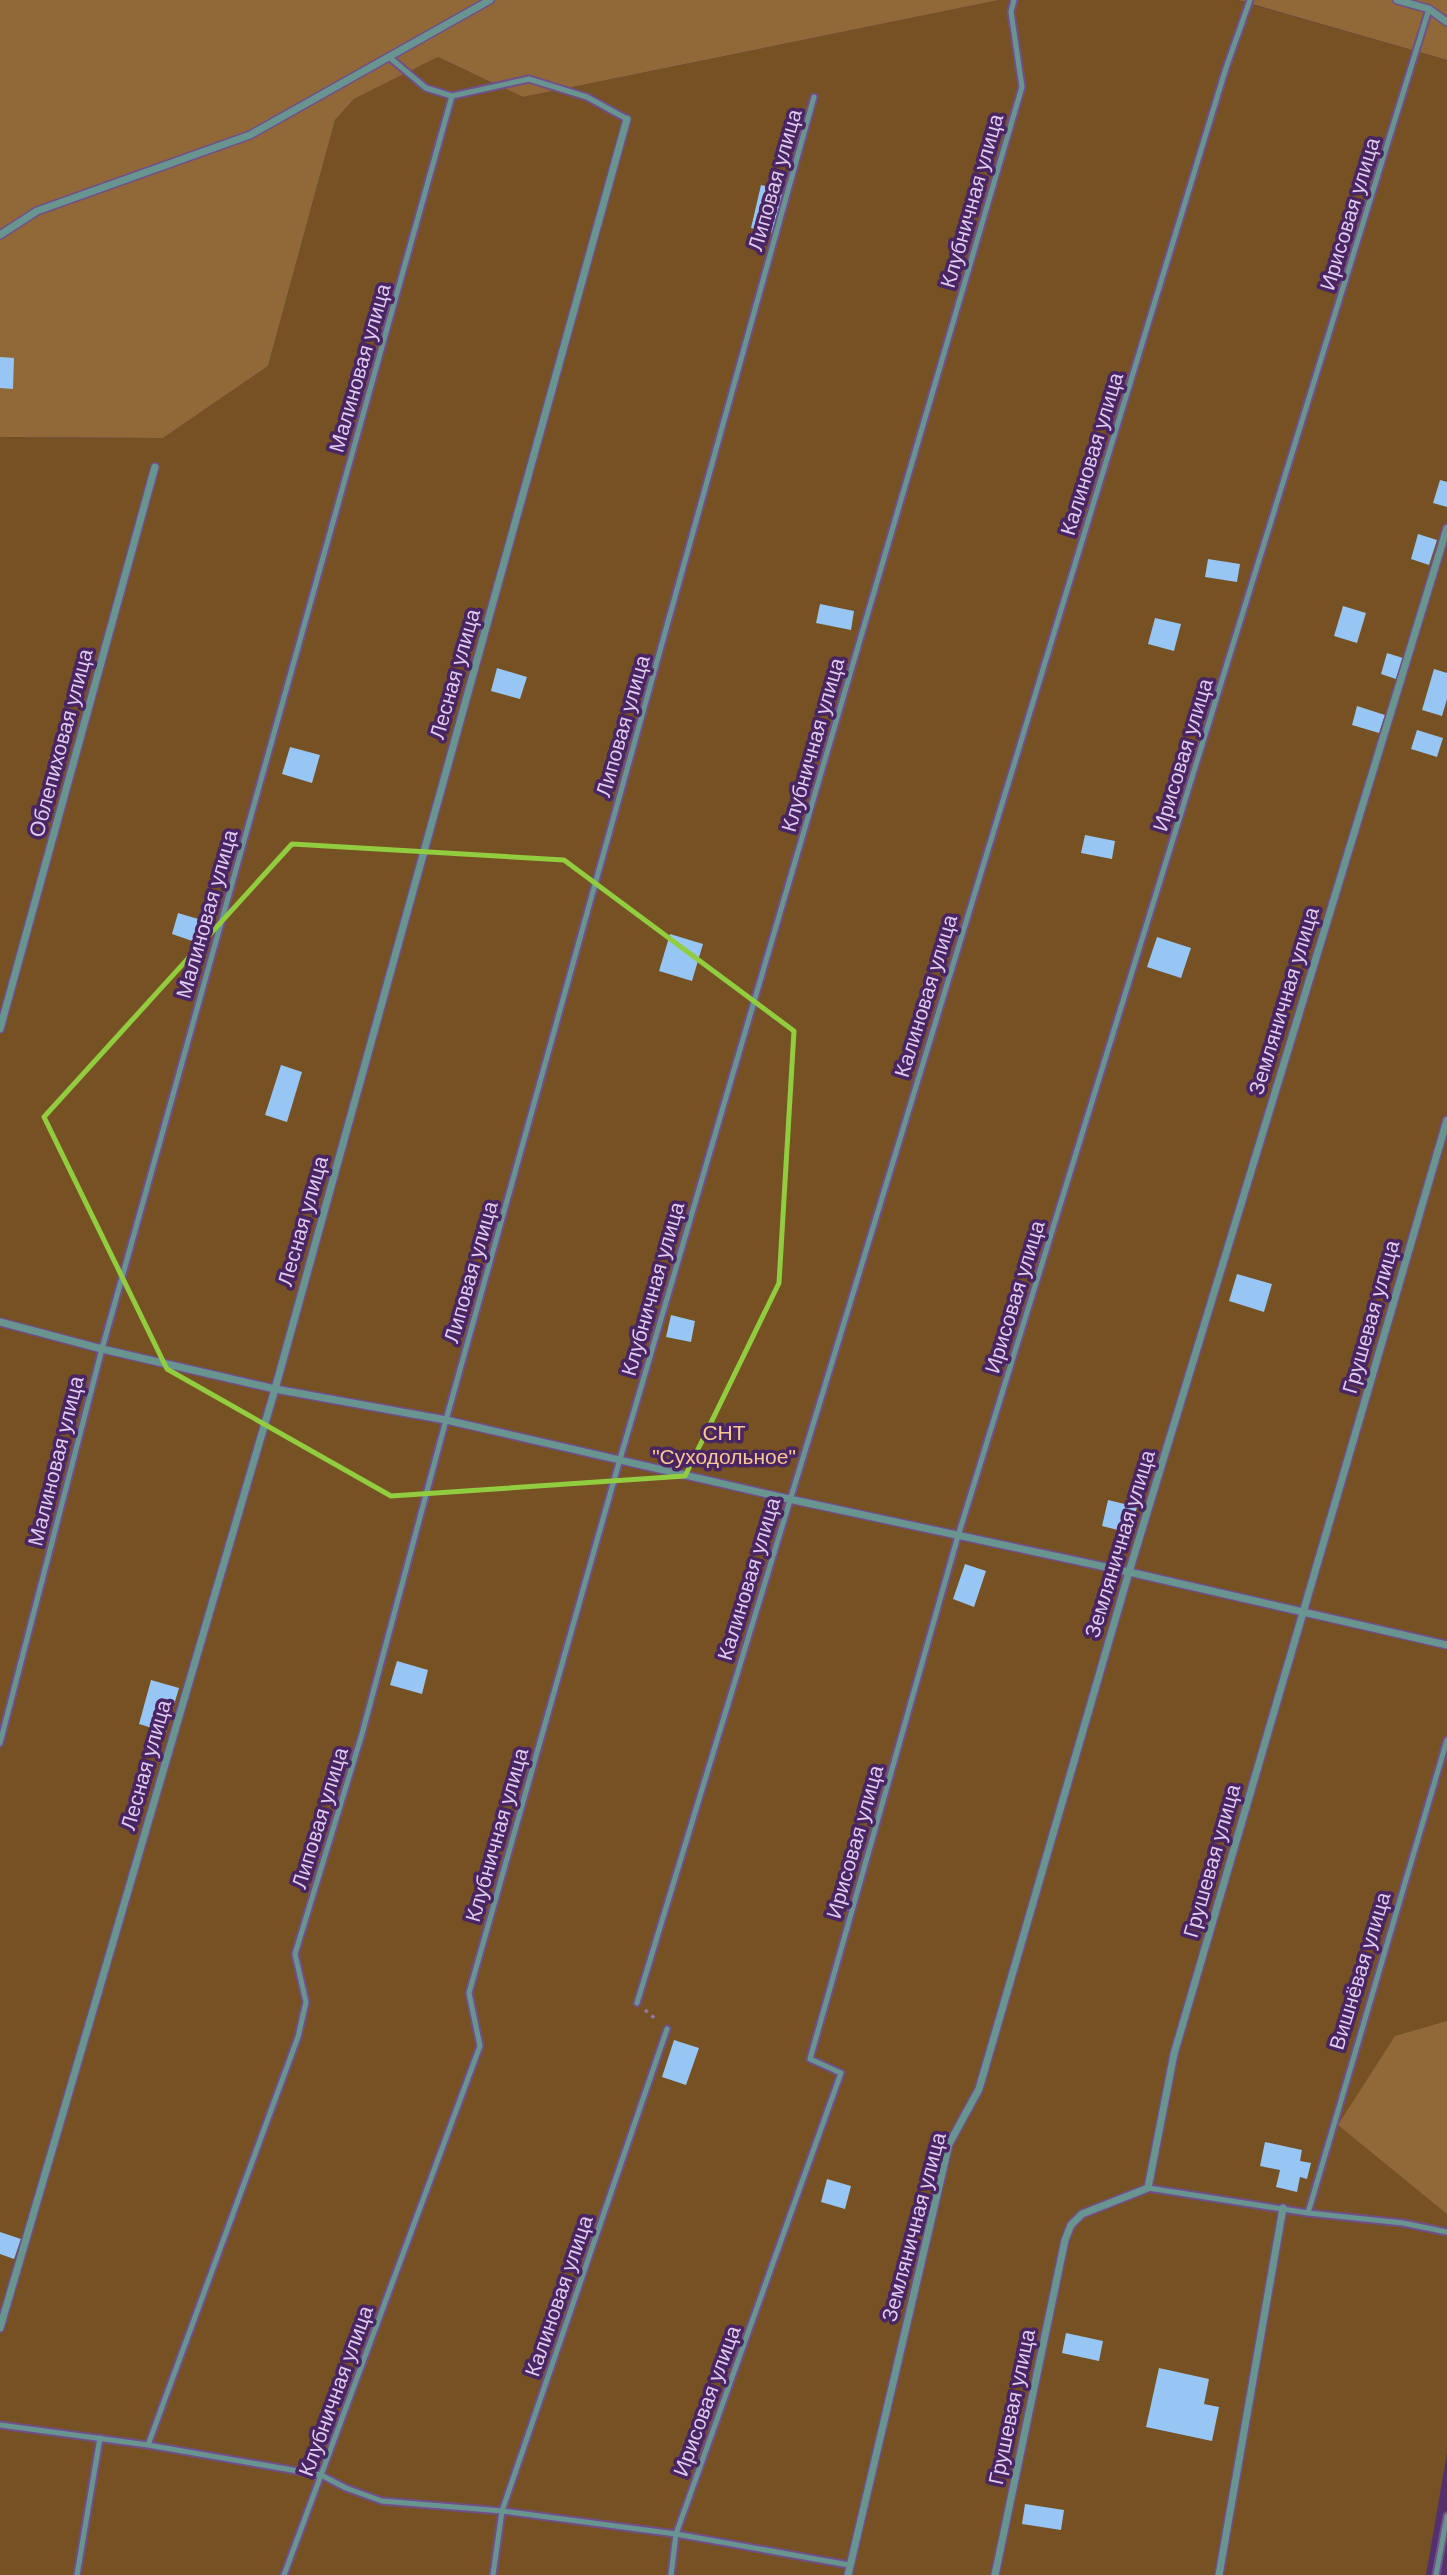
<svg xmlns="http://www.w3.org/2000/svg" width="1447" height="2575" viewBox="0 0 1447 2575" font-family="Arial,sans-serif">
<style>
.green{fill:#755124}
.forest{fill:#916939}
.building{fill:#97c5f4}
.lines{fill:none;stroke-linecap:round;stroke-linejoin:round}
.service-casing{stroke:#714f89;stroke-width:9}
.minor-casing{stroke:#714f89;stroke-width:10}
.path{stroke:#9578ab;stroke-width:3.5;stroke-dasharray:3.5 5;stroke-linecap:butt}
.service{stroke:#699591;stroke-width:5}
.minor{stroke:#699591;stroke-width:7}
.marked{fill:none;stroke:#91cd3f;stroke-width:5;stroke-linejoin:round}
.labels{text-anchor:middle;stroke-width:7;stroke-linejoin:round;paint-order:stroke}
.street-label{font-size:21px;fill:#dfcbef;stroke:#4a2563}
.park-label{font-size:21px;fill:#f9c891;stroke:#4a2563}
</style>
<rect width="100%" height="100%" fill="#55306f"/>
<!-- green -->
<path class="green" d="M999 0H1237L1447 60V2453L1426 2575H0V437L163 438 268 366 335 120 354 99 438 57 523 97Z"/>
<!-- forest -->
<path class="forest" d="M0 0H999L523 97 438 57 354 99 335 120 268 366 163 438 0 437Z
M1237 0H1447V60L1238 0Z
M1447 2021V2214L1338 2125 1395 2036Z"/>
<!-- building -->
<path class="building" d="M761 185 783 190 773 233 751 228Z
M0 357 14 358 13 389 0 388Z
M1440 480 1447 482V507L1433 503Z
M1418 534 1437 540 1429 565 1411 559Z
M1208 559 1240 564 1237 582 1205 577Z
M820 604 854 611 851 630 816 623Z
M1343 606 1366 613 1357 643 1334 636Z
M1155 618 1181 624 1174 651 1148 644Z
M1387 653 1403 658 1396 679 1381 674Z
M497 668 527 677 520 699 491 691Z
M1434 669 1447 673V699L1442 716 1422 710Z
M1357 706 1385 715 1379 733 1352 725Z
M1417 730 1443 738 1437 757 1411 749Z
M290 747 320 755 312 783 282 774Z
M1085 835 1115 841 1112 859 1081 853Z
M178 913 205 921 198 943 172 934Z
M670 934 703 944 692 981 659 971Z
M1157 937 1191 948 1181 978 1147 967Z
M281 1065 302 1072 287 1122 265 1115Z
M1237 1274 1272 1284 1264 1312 1229 1301Z
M671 1315 695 1321 691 1342 666 1337Z
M1108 1500 1137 1507 1130 1533 1102 1526Z
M965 1564 986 1571 974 1607 953 1599Z
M397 1661 428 1670 422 1694 390 1685Z
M151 1680 179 1688 166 1732 139 1724Z
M674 2040 699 2048 686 2085 662 2077Z
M1265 2142 1302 2150 1300 2161 1311 2163 1307 2179 1300 2177 1297 2192 1276 2187 1280 2170 1260 2166Z
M827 2179 851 2186 845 2209 821 2202Z
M0 2232 21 2239 14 2259 0 2254Z
M1066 2333 1103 2341 1099 2361 1062 2353Z
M1159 2368 1209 2379 1204 2404 1219 2407 1212 2441 1146 2427Z
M1025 2504 1064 2510 1061 2530 1022 2524Z"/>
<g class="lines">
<!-- service casing -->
<g class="service-casing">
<path id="service" d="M389 57 426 88 452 96 529 79 587 97 627 119
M0 1743 102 1349 452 96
M637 2003 1226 68 1250 0
M1148 2188 1308 2213 1403 2223 1447 2232
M1308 2213 1447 1740
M0 2425 148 2445 321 2475 346 2488 382 2501 502 2511 676 2534 849 2565
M148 2445 298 2037 306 2002 295 1954 362 1734 446 1420 814 97
M77 2575 100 2438
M284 2575 480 2046 469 1993 620 1459 1022 87 1011 12 1014 0
M493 2575 502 2511 667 2029
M671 2575 676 2534 841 2073 810 2059 958 1536 1429 9
M1436 2575 1447 2516"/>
</g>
<!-- minor casing -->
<g class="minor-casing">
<path id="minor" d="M1397 0 1429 9 1447 22
M0 235 37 211 250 135 490 0
M0 1029 155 467
M0 1322 102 1349 275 1389 446 1420 789 1499 1129 1572 1447 1645
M0 2328 275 1389 627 119
M848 2575 949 2144 979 2089 1129 1572 1447 528
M995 2575 1065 2240 1071 2225 1082 2214 1148 2188 1174 2054 1447 1120
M1219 2575 1283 2208"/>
</g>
<!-- path -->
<path class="path" d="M645 2010 658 2021"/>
<!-- service -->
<use href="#service" class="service"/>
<!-- minor -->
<use href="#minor" class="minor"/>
</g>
<!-- marked area -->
<path class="marked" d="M292 844 564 860 794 1031 779 1283 685 1476 391 1496 167 1369 44 1117Z"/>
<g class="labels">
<!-- street labels -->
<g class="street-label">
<text transform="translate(775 180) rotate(-74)" y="7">Липовая улица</text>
<text transform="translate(972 201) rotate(-74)" y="7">Клубничная улица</text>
<text transform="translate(1350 214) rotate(-73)" y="7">Ирисовая улица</text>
<text transform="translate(360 368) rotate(-74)" y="7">Малиновая улица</text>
<text transform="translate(1092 454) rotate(-73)" y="7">Калиновая улица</text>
<text transform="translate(455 674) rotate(-74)" y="7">Лесная улица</text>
<text transform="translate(623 726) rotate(-74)" y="7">Липовая улица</text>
<text transform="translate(61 743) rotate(-75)" y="7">Облепиховая улица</text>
<text transform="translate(813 745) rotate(-74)" y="7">Клубничная улица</text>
<text transform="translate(1183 755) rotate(-73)" y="7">Ирисовая улица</text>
<text transform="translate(207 914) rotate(-74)" y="7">Малиновая улица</text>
<text transform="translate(926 996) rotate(-73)" y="7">Калиновая улица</text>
<text transform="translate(1284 1001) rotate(-73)" y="7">Земляничная улица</text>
<text transform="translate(303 1221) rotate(-74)" y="7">Лесная улица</text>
<text transform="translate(471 1272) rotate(-74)" y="7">Липовая улица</text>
<text transform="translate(653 1289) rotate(-74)" y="7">Клубничная улица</text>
<text transform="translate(1015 1297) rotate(-73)" y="7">Ирисовая улица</text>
<text transform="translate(1371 1317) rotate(-74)" y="7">Грушевая улица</text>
<text transform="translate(56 1461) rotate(-76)" y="7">Малиновая улица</text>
<text transform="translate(1120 1544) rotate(-73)" y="7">Земляничная улица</text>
<text transform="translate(749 1579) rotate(-73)" y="7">Калиновая улица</text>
<text transform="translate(146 1765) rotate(-74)" y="7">Лесная улица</text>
<text transform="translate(320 1818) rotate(-73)" y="7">Липовая улица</text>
<text transform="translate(497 1835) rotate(-74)" y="7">Клубничная улица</text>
<text transform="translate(855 1842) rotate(-74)" y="7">Ирисовая улица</text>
<text transform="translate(1212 1861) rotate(-74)" y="7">Грушевая улица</text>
<text transform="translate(1360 1971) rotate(-73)" y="7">Вишнёвая улица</text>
<text transform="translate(914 2227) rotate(-75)" y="7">Земляничная улица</text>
<text transform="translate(559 2296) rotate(-71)" y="7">Калиновая улица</text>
<text transform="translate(336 2391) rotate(-70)" y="7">Клубничная улица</text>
<text transform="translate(707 2401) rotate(-70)" y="7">Ирисовая улица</text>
<text transform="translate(1012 2407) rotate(-78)" y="7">Грушевая улица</text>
</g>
<!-- park labels -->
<g class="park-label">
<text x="724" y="1440">СНТ<tspan x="724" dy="24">"Суходольное"</tspan></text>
</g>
</g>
</svg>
